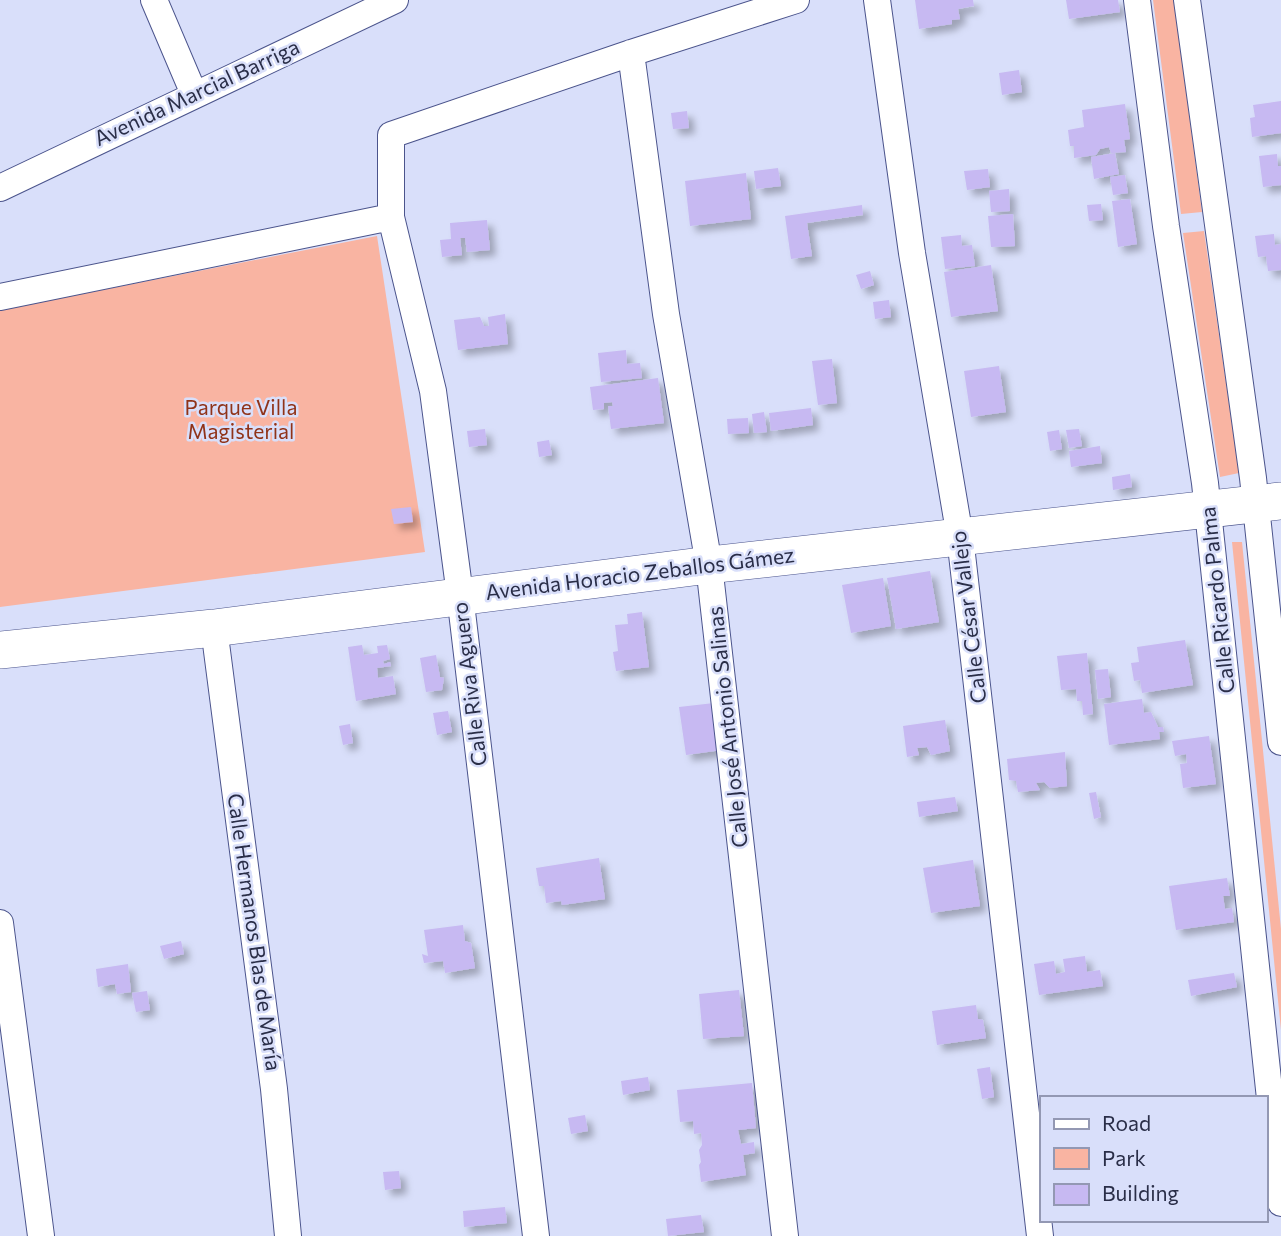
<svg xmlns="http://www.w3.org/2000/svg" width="1281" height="1236" viewBox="0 0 1281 1236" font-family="Commissioner,sans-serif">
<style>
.green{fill:#f9b4a2}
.building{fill:#c7b9f2;filter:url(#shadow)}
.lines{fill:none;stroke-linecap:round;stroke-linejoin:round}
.minor-casing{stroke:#4b548c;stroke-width:28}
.secondary-casing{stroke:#4b548c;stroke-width:38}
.minor{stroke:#fff;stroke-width:26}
.secondary{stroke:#fff;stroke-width:37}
.labels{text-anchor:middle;stroke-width:5;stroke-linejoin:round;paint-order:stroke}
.street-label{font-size:21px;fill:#2a2e48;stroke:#d9dffa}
.park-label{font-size:21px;fill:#903319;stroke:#d9dffa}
</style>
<defs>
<filter id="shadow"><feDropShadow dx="6" dy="6" stdDeviation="3.5" flood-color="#0004"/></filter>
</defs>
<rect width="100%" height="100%" fill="#d9dffa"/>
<!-- green -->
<path class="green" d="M1153 0H1174L1202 212 1181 214Z
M1204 231 1239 473 1220 477 1183 233Z
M377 236 425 552 0 607V310Z
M1232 542H1242L1281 929V1030Z"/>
<!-- building -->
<path class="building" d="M915 0H973L974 6 958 9 960 19 952 20V24L919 29Z
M1066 0H1118L1120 12 1069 19Z
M1019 70 1022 92 1002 95 999 73Z
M1281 101V133L1252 137 1250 118 1255 117 1253 105Z
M1125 104 1130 139 1124 140 1126 152 1111 153 1109 147 1100 149 1096 155 1074 158V146H1070L1068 130 1084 127 1082 110Z
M687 111 689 128 673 129 671 113Z
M1115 153 1119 174 1094 179 1091 157Z
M1277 154 1278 166H1281V185L1263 187 1259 156Z
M778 168 781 186 756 189 754 171Z
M988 169 990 187 967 190 964 171Z
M746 173 751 219 690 226 685 181Z
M1125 175 1128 193 1113 195 1110 177Z
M1009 189 1010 211 991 212 989 191Z
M1130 199 1137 244 1118 247 1112 201Z
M1101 204 1103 220 1089 221 1087 205Z
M862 205 863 215 807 223 812 256 791 259 785 216Z
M1013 214 1015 246 991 247 988 216Z
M487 220 490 250 467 252 465 238H460L462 255 442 257 440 240 451 239 450 223Z
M1274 234 1275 245 1281 244V270L1268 271 1266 256 1258 257 1255 236Z
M961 235 962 246 972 245 975 266 945 269 941 237Z
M991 265 998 311 951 317 944 272Z
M870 271 874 285 861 289 856 275Z
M889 300 891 317 875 319 873 302Z
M505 314 508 344 458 350 454 320 480 317 484 326H489L488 317Z
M626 350 627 364 640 363 642 378 601 382 598 353Z
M832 359 837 403 818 405 812 361Z
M999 366 1006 412 971 417 964 371Z
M658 378 664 423 611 429 608 406H613L612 402 604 403V409L593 410 590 387Z
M811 408 813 425 771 431 769 413Z
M764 412 767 432 754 433 752 414Z
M748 418 749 433 728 434 727 419Z
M485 429 487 445 469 447 467 431Z
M1079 429 1082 446 1069 448 1066 430Z
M1059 430 1062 449 1050 451 1047 432Z
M549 440 552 455 539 457 537 442Z
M1100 446 1102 463 1071 467 1069 451Z
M1130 474 1132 487 1113 490 1112 477Z
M411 507 413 522 394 524 391 509Z
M930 571 939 622 896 629 887 578Z
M883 578 891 626 851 633 842 585Z
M642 612 649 667 616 671 613 652 618 651 615 625 628 624 627 614Z
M1185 640 1193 685 1142 693 1140 680 1134 681 1131 663 1139 662 1137 647Z
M362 645 364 655 378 653 377 646 387 645 390 659 383 661 384 664 390 662 391 666 377 668 378 678 393 676 396 694 356 701 348 647Z
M1087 653 1093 714 1083 715 1082 701H1077L1076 689 1061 690 1057 656Z
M436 655 440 677 444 678 442 690 426 692 420 658Z
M1108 669 1111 697 1098 699 1095 670Z
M1142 699 1144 713 1151 712 1158 727H1163L1164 732H1159L1160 739 1109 745 1104 704Z
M714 703 722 750 686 755 679 707Z
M448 711 452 732 437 735 433 713Z
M945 720 950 751 931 755 927 747 917 748 919 755 907 757 903 726Z
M350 724 353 743 343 745 339 726Z
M1209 736 1216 784 1183 788 1180 764 1187 763 1186 754 1175 756 1172 741Z
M1065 752 1067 786 1050 788 1044 782 1036 783 1040 790 1018 792 1016 781 1009 780 1007 759Z
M1096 792 1101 817 1094 819 1089 793Z
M955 797 958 811 919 817 917 802Z
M599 858 605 899 562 905 561 901 546 903 544 886H539L536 868Z
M973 860 980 906 931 913 923 868Z
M1227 878 1230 896H1223L1225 909 1232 908 1234 922 1176 930 1169 886Z
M463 925 465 941 471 943 475 968 445 973 443 961 424 963 422 954 428 956 424 930Z
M181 941 184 954 164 959 160 946Z
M1085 956 1087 972 1100 970 1103 986 1039 995 1034 964 1054 961 1056 974 1065 972 1063 959Z
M128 964 131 992 117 994 115 984 98 987 96 969Z
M1234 973 1237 987 1191 996 1188 980Z
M739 990 744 1036 703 1039 699 994Z
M147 991 150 1010 136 1012 132 993Z
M976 1005 978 1019 983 1020 986 1038 937 1045 932 1011Z
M990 1067 994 1097 982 1099 977 1069Z
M648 1077 650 1090 623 1095 621 1081Z
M752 1083 756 1128 738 1130 741 1144 754 1142 755 1153 743 1155 746 1175 701 1182 699 1165 701 1162 699 1150 702 1145 701 1133 694 1134 693 1121 680 1122 677 1090Z
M585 1115 588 1131 571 1134 568 1118Z
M399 1171 401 1188 385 1190 383 1172Z
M505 1207 507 1223 464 1227 463 1211Z
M701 1215 704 1232 668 1236 666 1219Z"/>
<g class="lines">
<!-- minor casing -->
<g class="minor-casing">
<path id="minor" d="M154 0 194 94
M877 0 912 253 960 537 1040 1236
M1137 0 1166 226 1205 483 1281 1203
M1187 0 1253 478 1281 742
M631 53 666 314 709 565 785 1236
M0 188 395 0
M0 297 391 217
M214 628 274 1089 288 1236
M0 923 41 1236
M536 1236 460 595 433 391 391 217V135L631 53 796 0"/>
</g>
<!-- secondary casing -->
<g class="secondary-casing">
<path id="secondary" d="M0 650 214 628 709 565 1281 501"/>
</g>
<!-- minor -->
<use href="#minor" class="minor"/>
<!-- secondary -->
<use href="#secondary" class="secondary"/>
</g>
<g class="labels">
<!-- street labels -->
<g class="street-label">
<text transform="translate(197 93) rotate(-25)" y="7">Avenida Marcial Barriga</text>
<text transform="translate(640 574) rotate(-7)" y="7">Avenida Horacio Zeballos Gámez</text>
<text transform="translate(1218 600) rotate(-96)" y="7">Calle Ricardo Palma</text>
<text transform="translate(969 617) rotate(-97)" y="7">Calle César Vallejo</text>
<text transform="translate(470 684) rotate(-97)" y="7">Calle Riva Aguero</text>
<text transform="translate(728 727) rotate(-96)" y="7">Calle José Antonio Salinas</text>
<text transform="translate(254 932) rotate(82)" y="7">Calle Hermanos Blas de María</text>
</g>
<!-- park labels -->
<g class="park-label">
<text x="241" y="415">Parque Villa<tspan x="241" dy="24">Magisterial</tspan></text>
</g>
</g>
<!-- legend -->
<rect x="1040" y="1096" width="228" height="126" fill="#d9dffa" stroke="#9398b3" stroke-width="2"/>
<rect x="1054" y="1119" width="35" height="10" fill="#ffffff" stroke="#9398b3" stroke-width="2"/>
<text x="1102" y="1131" font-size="21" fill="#2a2e48">Road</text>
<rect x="1054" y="1148" width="35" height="21" fill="#f9b4a2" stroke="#9398b3" stroke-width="2"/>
<text x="1102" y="1166" font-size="21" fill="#2a2e48">Park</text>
<rect x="1054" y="1184" width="35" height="21" fill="#c7b9f2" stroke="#9398b3" stroke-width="2"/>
<text x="1102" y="1201" font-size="21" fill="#2a2e48">Building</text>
</svg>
